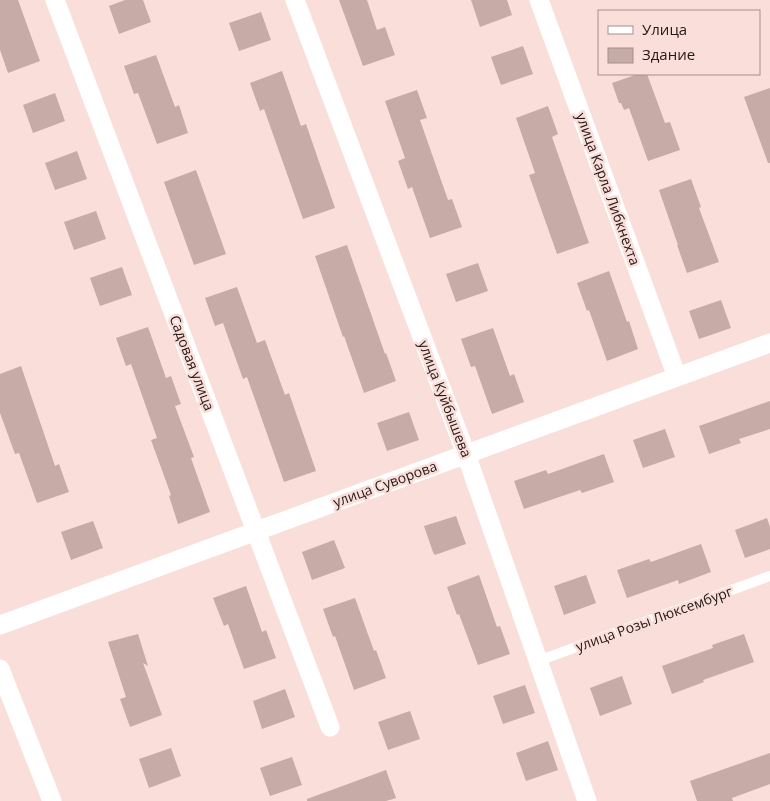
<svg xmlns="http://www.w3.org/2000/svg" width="770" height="801" viewBox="0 0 770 801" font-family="'Open Sans',sans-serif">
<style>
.building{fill:#c7aba7}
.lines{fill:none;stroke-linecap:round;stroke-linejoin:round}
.service{stroke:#fff;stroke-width:10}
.minor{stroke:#fff;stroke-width:19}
.labels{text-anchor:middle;stroke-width:5;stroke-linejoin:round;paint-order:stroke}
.street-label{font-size:14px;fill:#231917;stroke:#faded9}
</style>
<rect width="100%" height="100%" fill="#faded9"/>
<!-- building -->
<path class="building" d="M0 0H18L40 61 8 73 0 50Z
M125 0H143L151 22 119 34 109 6Z
M339 0H367L377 30 385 27 395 55 363 66Z
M471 0H507L512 15 480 27Z
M261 12 271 40 239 51 229 23Z
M523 46 533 74 501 85 491 57Z
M156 55 175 107 179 105 188 133 157 144 138 93 134 94 124 66Z
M282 71 301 126 306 124 335 208 303 219 264 109 260 111 250 83Z
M638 74H647L665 123 670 122 680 150 648 161 629 108 624 110 621 103H619L612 83Z
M770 88V163H768L744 97Z
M417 90 427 118 420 120 448 200 452 199 462 227 430 238 412 187 408 189 398 161 405 158 385 101Z
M55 93 65 121 33 133 23 105Z
M548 106 558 134 552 137 589 243 557 254 529 175 535 173 516 118Z
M77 151 87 179 55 190 45 163Z
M196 170 226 254 194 265 164 182Z
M691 179 701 207 699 208 719 262 687 273 677 245H678L659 190Z
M96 211 106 239 74 250 64 222Z
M347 245 385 354 386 353 396 381 364 393 344 336 343 337 315 256Z
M478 263 488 291 456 302 446 274Z
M122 267 132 295 100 306 90 278Z
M609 271 627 322 629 321 638 349 607 361 589 310 587 311 577 283Z
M237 287 257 343 265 340 285 395 289 393 316 471 284 482 247 377 243 379 223 323 215 326 205 298Z
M721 300 731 328 699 339 689 311Z
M148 327 166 378 171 376 181 404 175 406 194 457 191 458 210 512 178 524 169 496 171 495 151 440 157 438 131 364 126 366 116 338Z
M493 328 510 376 514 374 524 402 492 414 475 366 471 367 461 339Z
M21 366 55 466 59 464 69 492 37 503 19 453 15 454 0 413V374Z
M770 401V429L739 439 741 443 709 454 699 426Z
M409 412 419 440 387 451 377 423Z
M665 429 675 457 643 468 633 440Z
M604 454 614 482 582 493 580 490 524 509 514 481 546 470 548 474Z
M456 516 466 544 435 555V553L434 555 424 526Z
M767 518 770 527V549L745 558 735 530Z
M93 521 103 548 71 560 61 532Z
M334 540 345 568 312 580 302 552Z
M701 544 711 572 679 584 678 580 627 598 617 570 649 559 651 562Z
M479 575 497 627 500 626 510 654 478 665 459 614 457 615 447 587Z
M586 575 596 603 564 615 554 586Z
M246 586 262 632 266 630 276 658 244 669 228 624 224 626 213 598Z
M355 598 374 651 376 650 386 678 354 690 335 636 333 637 323 609Z
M138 634 148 666 143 663 162 715 130 727 120 699 126 697 108 642Z
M744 634 754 662 703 680 704 682 672 694 662 666 713 648 712 645Z
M622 676 632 704 600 716 590 688Z
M525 685 535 713 503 724 493 696Z
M285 689 295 717 262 729 253 701Z
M410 711 420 739 388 750 378 722Z
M548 741 558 770 526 781 516 753Z
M171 748 181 776 149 788 139 759Z
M770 753V784L732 798 733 801H697L690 781Z
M292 757 302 785 270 796 260 768Z
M386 770 396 798 386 801H307V799Z"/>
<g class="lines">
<!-- service -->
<path class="service" d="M538 661 770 576"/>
<!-- minor -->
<path class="minor" d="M55 0 330 727
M295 0 466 454 587 801
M539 0 677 377
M0 625 770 343
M0 669 52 801"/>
</g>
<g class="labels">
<!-- street labels -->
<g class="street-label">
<text transform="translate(608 189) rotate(70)" y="5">улица Карла Либкнехта</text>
<text transform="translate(192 363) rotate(69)" y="5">Садовая улица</text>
<text transform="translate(445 399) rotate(69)" y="5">улица Куйбышева</text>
<text transform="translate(385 484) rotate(-20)" y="5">улица Суворова</text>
<text transform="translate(654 619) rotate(-20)" y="5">улица Розы Люксембург</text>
</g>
</g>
<!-- legend -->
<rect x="598" y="10" width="162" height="65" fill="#faded9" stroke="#a48f8b"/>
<rect x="608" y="26" width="25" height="8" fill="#ffffff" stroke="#a48f8b"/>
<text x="642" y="35" font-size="15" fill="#231917">Улица</text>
<rect x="608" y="48" width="25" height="15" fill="#c7aba7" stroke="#a48f8b"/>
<text x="642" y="60" font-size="15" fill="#231917">Здание</text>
</svg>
